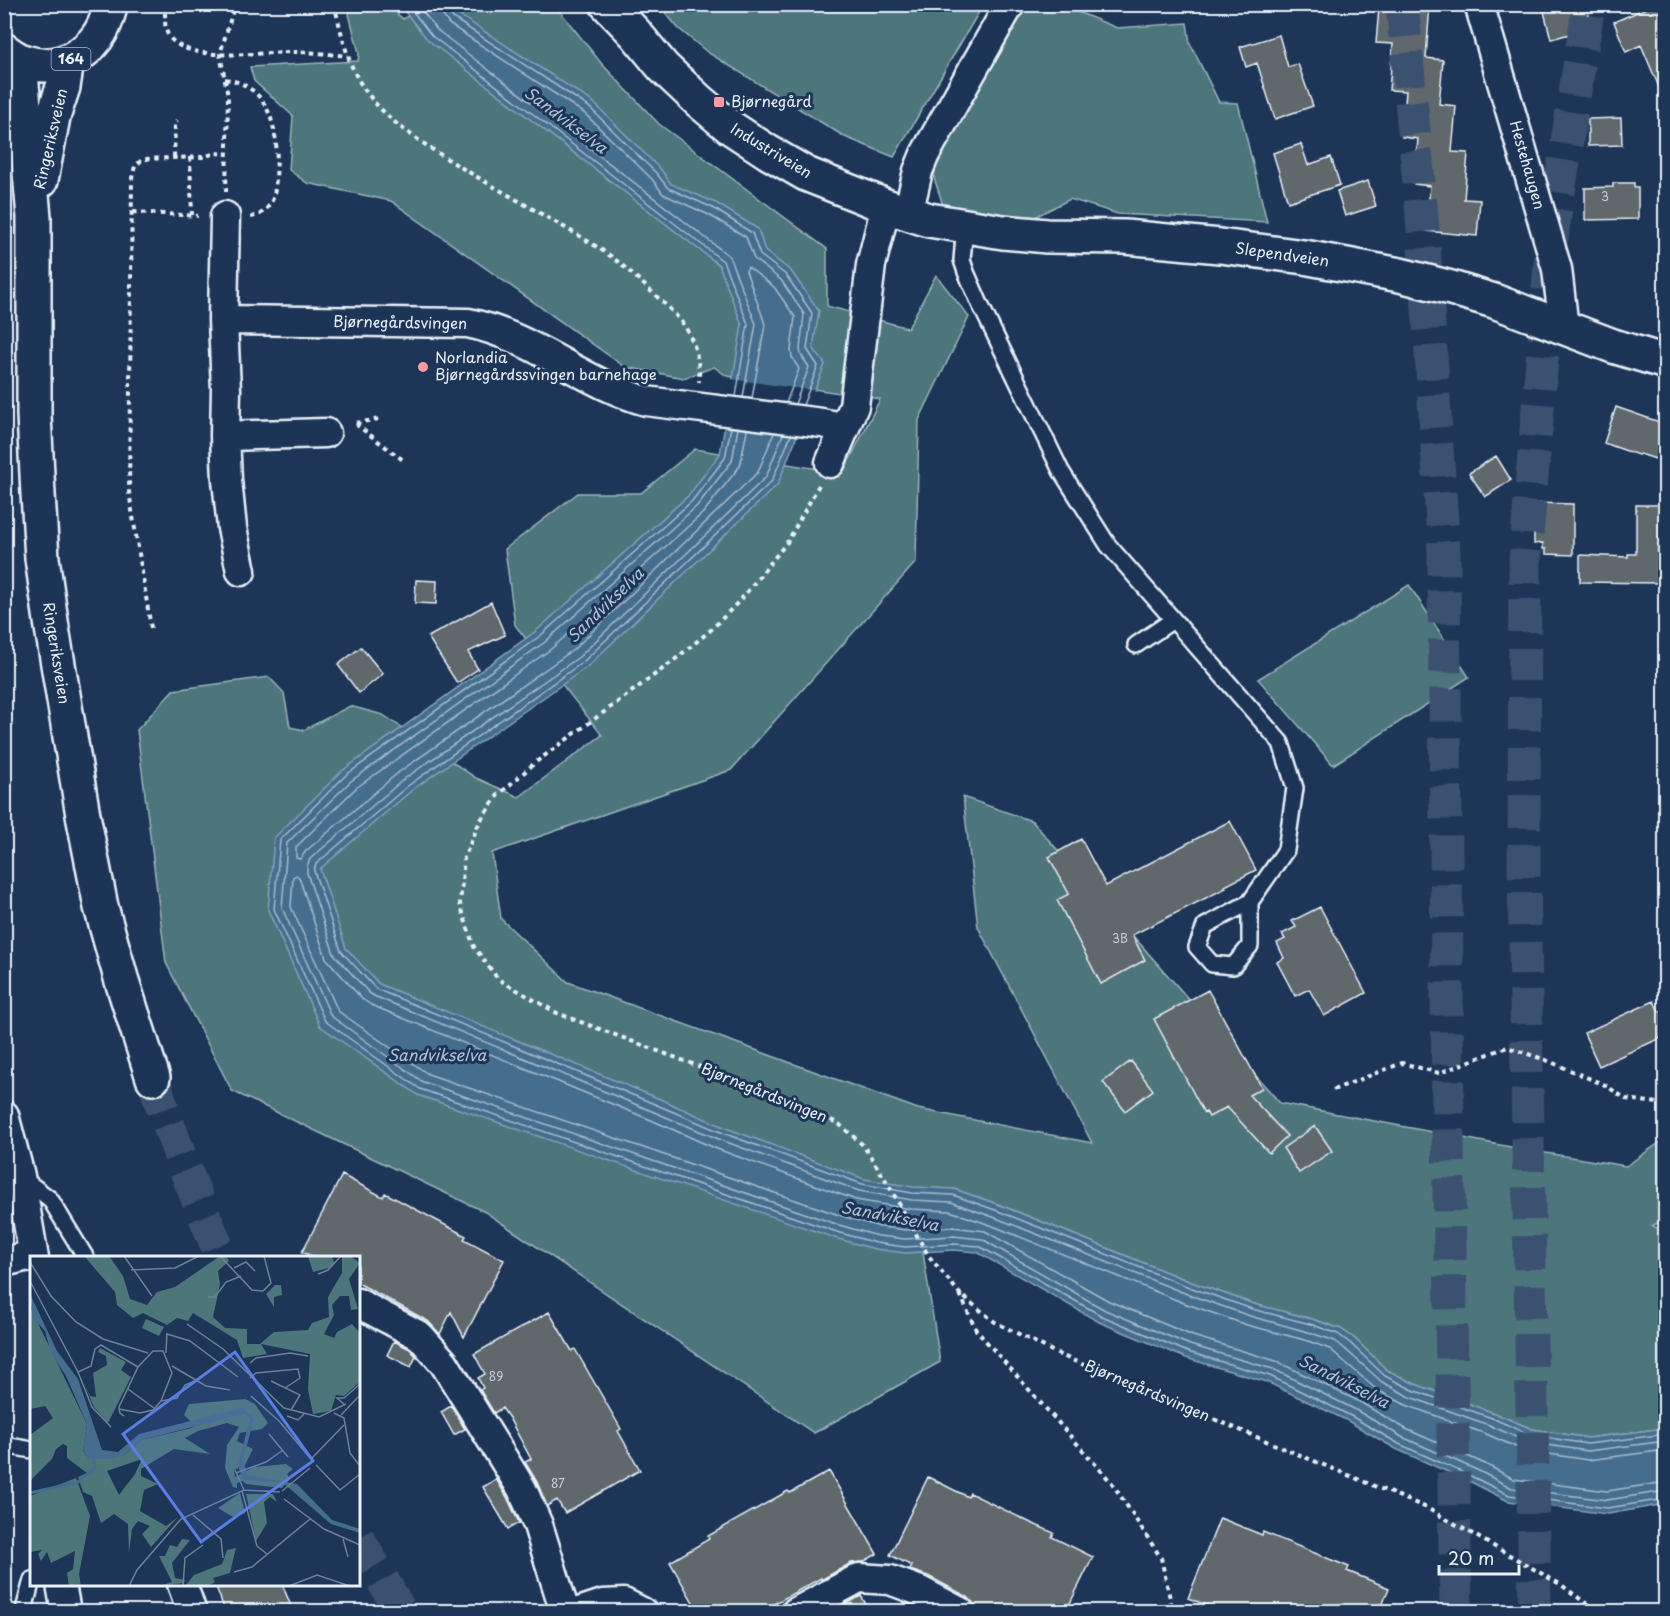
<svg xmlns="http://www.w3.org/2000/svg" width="1670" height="1616" viewBox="0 0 1670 1616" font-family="'Playpen Sans',sans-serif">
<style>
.green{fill:#4d767b;stroke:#9ab4ba;stroke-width:1.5}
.water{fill:#456d8d;stroke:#86a2b8;stroke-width:1.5}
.pier{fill:#1d3557}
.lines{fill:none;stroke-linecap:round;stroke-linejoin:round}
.shore{stroke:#a7bccd;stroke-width:1.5}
.building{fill:#60676c;stroke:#e8f1f8;stroke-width:1.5}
.secondary-tunnel{stroke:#3b516f;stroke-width:33;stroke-dasharray:33 16;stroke-linecap:butt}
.motorway-tunnel{stroke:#3b516f;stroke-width:33;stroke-dasharray:33 16;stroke-linecap:butt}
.service-casing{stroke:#e8f1f8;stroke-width:20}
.minor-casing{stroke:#e8f1f8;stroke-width:33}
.secondary-casing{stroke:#e8f1f8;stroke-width:38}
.primary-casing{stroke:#e8f1f8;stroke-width:38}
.path{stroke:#e8f1f8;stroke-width:4;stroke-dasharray:4.5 4.5;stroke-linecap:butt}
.service{stroke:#1d3557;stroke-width:15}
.minor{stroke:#1d3557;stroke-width:28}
.secondary{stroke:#1d3557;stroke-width:33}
.primary{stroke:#1d3557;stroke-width:33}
.poi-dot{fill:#ff9aa2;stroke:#1d3557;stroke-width:2}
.labels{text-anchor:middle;stroke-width:6;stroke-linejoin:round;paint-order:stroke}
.number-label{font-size:12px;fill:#c6ced5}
.shield{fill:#1d3557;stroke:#abb9c8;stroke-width:1.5}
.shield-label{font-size:14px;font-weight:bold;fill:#e8f1f8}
.poi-label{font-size:15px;fill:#e8f1f8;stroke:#1d3557;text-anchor:start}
.street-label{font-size:15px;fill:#e8f1f8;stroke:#1d3557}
.water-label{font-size:16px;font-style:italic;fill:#afc3d3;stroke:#1d3557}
.inset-river{fill:none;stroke:#456d8d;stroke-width:3}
.inset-road{fill:none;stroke:#6e8097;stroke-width:1.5}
.view{fill:#5a7fe2;fill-opacity:0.15;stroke:#5a7fe2;stroke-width:3}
.inset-edge{fill:none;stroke:#e8f1f8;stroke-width:3}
</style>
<rect width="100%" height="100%" fill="#1d3557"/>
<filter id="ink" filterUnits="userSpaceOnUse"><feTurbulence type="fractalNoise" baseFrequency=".0167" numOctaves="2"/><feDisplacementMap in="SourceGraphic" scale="12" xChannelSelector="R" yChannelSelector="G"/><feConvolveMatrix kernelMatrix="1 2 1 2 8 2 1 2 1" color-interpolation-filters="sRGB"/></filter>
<g filter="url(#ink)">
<!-- green -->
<path class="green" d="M353 5H387L403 19 427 5H555L601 63 659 124 827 249V306L908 328 936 275 969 317 919 420 916 562 731 770 492 853 501 919 568 982 918 1109 1092 1143 978 927 963 797 1032 821 1280 1103 1521 1149 1626 1166 1665 1139V1219L1652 1226 1665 1231V1428L1588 1438 1532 1429 1494 1413 1415 1384 1387 1370 1354 1338 1341 1329 1312 1319 1254 1304 1191 1282 1000 1205 954 1189 913 1188 940 1362 814 1433 485 1212 232 1091 166 963 137 730 173 690 269 677 284 693 290 727 304 730 350 706 383 715 476 778 519 797 602 735 515 625 505 549 578 493H641L695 449 843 473 880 399 727 376 714 367 684 378 625 367 391 201 307 183 289 170 293 116 254 81 250 67 358 61 359 53 349 14Z
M659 5H983L894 157 845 137 707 52 678 28Z
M1027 5H1061L1117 28 1187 23 1190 43 1219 102 1238 103 1267 222 1118 214 1070 199 1035 217 945 211 934 178 937 149Z
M1409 585 1469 677 1333 765 1258 679Z"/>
<!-- water -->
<path class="water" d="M399 5H451L456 13 593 102 662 171 671 184 716 203 758 229 765 251 791 271 819 311 813 348 825 364 778 484 587 667 412 790 320 869 346 948 379 984 660 1099 726 1128 864 1179 913 1187 954 1189 1000 1205 1191 1282 1254 1304 1312 1319 1341 1329 1354 1338 1387 1370 1415 1384 1494 1413 1532 1429 1588 1438 1665 1428V1504L1608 1514 1508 1501 1473 1483 1396 1449 1348 1421 1267 1382 1186 1358 1099 1322 977 1252 954 1250 905 1253 875 1249 835 1238 418 1095 320 1026 268 910 274 838 342 771 536 631 688 496 720 454 742 325 719 265 428 40Z"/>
<!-- pier -->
<path class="pier" d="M730 379 818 391 801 433 722 423Z"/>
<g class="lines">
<!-- shore -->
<path class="shore" d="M407 4 432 36 723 261 748 324 736 396
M417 4 437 30 729 256 756 324 743 397
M439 4 441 13 449 24 584 113 652 179 663 194 709 215 746 237 754 259 781 280 804 314 800 349 801 355 809 367 795 404
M447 4V9L453 18 589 107 657 174 668 188 713 208 752 233 760 255 786 275 812 313 807 349 818 366 803 405
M752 398 765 325 763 318 746 271 748 267 774 287 795 317 791 350 792 357 799 369 786 403
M731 427 725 458 692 501 540 636 346 775 280 840 274 909 325 1021 420 1089 837 1232 876 1243 905 1247 954 1244 979 1246 1102 1316 1188 1352 1270 1376 1351 1416 1399 1444 1475 1478 1509 1495 1607 1508 1666 1499
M738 428 732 461 697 506 545 642 351 781 287 843 282 908 331 1016 423 1082 839 1225 878 1236 905 1239 953 1236 982 1239 1105 1310 1190 1345 1273 1369 1354 1409 1402 1437 1479 1471 1512 1488 1607 1500 1666 1491
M747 430 740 466 703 513 551 649 356 788 296 847V858L300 859 306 851 399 772 573 650 758 472 774 433
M783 434 766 477 579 657 404 779 310 859 307 866V873L334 954 369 993 374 996 654 1112 721 1140 859 1191 912 1200 951 1202 996 1218 1187 1294 1250 1316 1308 1332 1335 1341 1345 1349 1382 1382 1410 1397 1489 1425 1527 1442 1588 1451 1666 1441
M791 435 772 481 583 662 409 785 316 864 314 871 341 951 376 989 657 1105 723 1133 862 1184 912 1193 953 1195 998 1211 1189 1287 1252 1309 1310 1324 1338 1334 1350 1343 1385 1376 1413 1390 1492 1418 1530 1435 1588 1444 1666 1434
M1666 1450 1588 1460 1523 1450 1486 1434 1406 1405 1377 1390 1330 1349 1305 1340 1247 1325 1184 1303 993 1226 950 1211 911 1209 856 1200 717 1149 651 1120 371 1005 362 999 326 958 299 877 296 875 293 877 291 907 338 1011 428 1074 842 1216 880 1227 906 1230 953 1227 985 1231 1109 1301 1193 1336 1276 1361 1358 1401 1406 1429 1483 1463 1514 1479 1607 1491 1666 1482"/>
</g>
<!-- building -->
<path class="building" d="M1384 4H1430L1426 58 1443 60 1439 104 1456 106 1452 152 1468 153 1464 199 1480 200 1477 236 1426 231 1430 186 1414 184 1418 139 1402 137 1406 91 1389 90 1393 44 1376 43 1379 8H1384Z
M1542 4H1586L1592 28 1551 39Z
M1656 4H1659L1665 19V101L1641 45 1626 52 1614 22Z
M1279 35 1288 67 1298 64 1313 106 1275 119 1257 63 1246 67 1240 47Z
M1621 118 1622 145 1588 146V119Z
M1301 144 1308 165 1331 157 1340 185 1288 202 1273 153Z
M1368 181 1376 206 1345 216 1337 191Z
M1613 183H1634V187H1638V219L1585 220V188L1613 187Z
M1616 407 1665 424V439L1659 460 1640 454 1638 455 1604 443Z
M1496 456 1511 480 1485 497 1469 473Z
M1534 503 1573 504V555L1546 554V549H1543V543L1534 544Z
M1636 505H1665V546H1658V583L1580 582V555L1628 557V554H1636Z
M416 580 437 581 436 604 415 603Z
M491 602 505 635 468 652 478 669 457 683 428 637Z
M361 647 383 674 359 693 338 665Z
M1230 821 1256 870 1225 886 1226 888 1132 935 1145 960 1101 984 1057 900 1069 894 1049 857 1081 839 1106 886Z
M1320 907 1366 993 1324 1016 1309 989 1295 996 1277 962 1284 958 1277 943 1285 939 1282 934 1296 927 1292 921Z
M1208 990 1262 1088 1249 1095 1287 1136 1269 1153 1227 1107 1209 1117 1206 1112 1204 1113 1154 1019Z
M1654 1001 1659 1012 1665 1009V1036L1599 1066 1584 1033Z
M1131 1061 1153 1090 1125 1111 1103 1082Z
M1315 1126 1332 1151 1299 1173 1283 1148Z
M342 1175 383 1197 385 1193 466 1236 464 1239 504 1260 464 1337 451 1312 440 1334 428 1321 358 1283V1257H314L302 1252Z
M549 1312 572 1351 575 1349 621 1429 618 1431 640 1470 565 1513 557 1500 547 1506 537 1482 525 1462 531 1459 509 1418 502 1408 494 1413 480 1390 483 1388 478 1378 485 1374 474 1354Z
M394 1341 410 1349 416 1356 411 1367 387 1355Z
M451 1406 465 1429 454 1435 441 1412Z
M829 1471 877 1554 863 1562 851 1563 821 1580V1578L761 1611H698L670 1562 709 1539 708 1536 788 1491 790 1493Z
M928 1477 968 1497 970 1493 1029 1522 1054 1533 1052 1537 1093 1557 1066 1611H976L974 1604 968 1597 928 1576 910 1570 912 1566 890 1555Z
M496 1479 507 1497 519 1523 508 1529 483 1487Z
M1220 1518 1262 1535 1263 1532 1349 1567 1347 1571 1389 1588 1380 1611H1207L1209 1606 1188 1598Z
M215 1584H282L293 1611H225Z
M861 1596 870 1611H839L837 1608Z
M903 1602 913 1606 924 1611H899Z"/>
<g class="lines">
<!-- secondary-tunnel -->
<path class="secondary-tunnel" d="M153 1078C172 1139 197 1199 222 1258
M358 1538 401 1612"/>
<!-- motorway-tunnel -->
<path class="motorway-tunnel" d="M1402 4 1422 216 1444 553 1448 1130 1456 1612
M1535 1612 1524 867 1525 561 1553 229 1589 4"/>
<!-- service casing -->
<g class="service-casing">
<path id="service" d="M965 226 962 260 966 272 980 304 1061 471 1108 545 1281 743 1295 788 1286 850 1250 902 1205 926 1197 947 1212 964 1233 966 1250 946V902
M1136 645 1173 620
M22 1178 50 1199 86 1258
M4 1445 32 1450
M25 1606 32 1580"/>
</g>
<!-- minor casing -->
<g class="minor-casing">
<path id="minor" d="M1479 4 1557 269 1564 328
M908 214 918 171 925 154 1010 4
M225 216 223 320 226 390 225 436 227 480 232 528 241 571
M223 320 468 323C532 336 583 383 646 401L822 423 845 428
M225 436 326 433
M830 463 854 406 871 265 886 206
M4 1115 20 1176 34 1258
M4 1262 33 1255
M358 1303 420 1336 444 1363 522 1489 538 1525 565 1612
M61 1584 66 1612
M182 1584 192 1612
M579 1612 603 1604 624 1603 642 1612
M796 1612 859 1578 890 1580 920 1591 960 1612"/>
</g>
<!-- secondary casing -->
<g class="secondary-casing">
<path id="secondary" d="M607 4 635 33 663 67 699 101 730 127 768 152 806 174 886 206 929 220 1003 232 1047 236 1125 237 1220 246 1304 257 1400 275 1451 288 1494 301 1613 346 1666 362
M15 58 22 84 34 217V415L38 494 42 558 52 628 83 815 101 907 121 978 153 1078
M41 180 53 117 63 87 67 61"/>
</g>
<!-- primary casing -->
<g class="primary-casing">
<path id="primary" d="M4 50C11 55 17 60 25 62 66 75 105 45 110 4"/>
</g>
<!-- path -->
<path class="path" d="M163 4C168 17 161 27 171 39 192 63 263 52 293 52 311 52 330 54 348 56
M334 4C342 33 347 66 365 90 377 107 393 122 410 134 453 165 504 192 550 219 571 231 592 243 612 257 626 268 640 281 653 293 667 306 683 320 691 338 697 351 700 368 699 382
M225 79C281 87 280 153 274 196 270 207 263 215 251 217
M174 157 175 124 177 120
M190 157 192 215
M226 192 228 96 220 54 235 4
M133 212 198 216
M356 423 379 419
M357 423 358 426 403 460
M819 485 788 541 743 597 712 629 672 662 536 762 498 795 480 821 464 858 460 904 474 947 498 979 557 1013 799 1104 839 1124 863 1145 885 1179 928 1255 960 1294 995 1322 1060 1355 1427 1508 1560 1584 1598 1612
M151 628 129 492 132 178 135 166 143 159 202 157 216 153 228 154
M1333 1090 1402 1063 1439 1073 1507 1047 1546 1060 1605 1085 1626 1099 1666 1104
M960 1294 976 1330 1112 1483 1161 1558 1173 1612"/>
<!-- service -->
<use href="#service" class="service"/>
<!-- minor -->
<use href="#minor" class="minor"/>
<!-- secondary -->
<use href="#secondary" class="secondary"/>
<!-- primary -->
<use href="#primary" class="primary"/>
</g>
</g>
<!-- markers -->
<g class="poi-dot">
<rect x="713" y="96" width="12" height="12" rx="3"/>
<circle cx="423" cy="367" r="6"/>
</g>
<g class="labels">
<!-- number labels -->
<g class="number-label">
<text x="1605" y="201">3</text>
<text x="1120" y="943">3B</text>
<text x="496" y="1381">89</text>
<text x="558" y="1488">87</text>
</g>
<!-- shield labels -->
<rect class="shield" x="51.5" y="48" width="39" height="22" rx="4.5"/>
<g class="shield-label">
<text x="71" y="64">164</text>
</g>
<!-- poi labels -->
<g class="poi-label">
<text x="731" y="107">Bjørnegård</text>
<text x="435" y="363">Norlandia<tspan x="435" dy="17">Bjørnegårdssvingen barnehage</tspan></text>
</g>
<!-- street labels -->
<g class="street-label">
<text transform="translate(51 139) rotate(-77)" y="5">Ringeriksveien</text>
<text transform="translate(771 151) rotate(31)" y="5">Industriveien</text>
<text transform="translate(1527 165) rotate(74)" y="5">Hestehaugen</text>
<text transform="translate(1282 255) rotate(8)" y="5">Slependveien</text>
<text transform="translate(400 323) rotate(1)" y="5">Bjørnegårdsvingen</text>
<text transform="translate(56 653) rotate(81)" y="5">Ringeriksveien</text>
<text transform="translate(764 1093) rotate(22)" y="5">Bjørnegårdsvingen</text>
<text transform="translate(1147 1391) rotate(23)" y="5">Bjørnegårdsvingen</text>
</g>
<!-- water labels -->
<g class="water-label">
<text transform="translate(566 120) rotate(37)" y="6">Sandvikselva</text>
<text transform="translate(605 605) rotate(-44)" y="6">Sandvikselva</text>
<text x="437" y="1061">Sandvikselva</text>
<text transform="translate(890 1216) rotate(11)" y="6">Sandvikselva</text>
<text transform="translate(1344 1381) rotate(27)" y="6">Sandvikselva</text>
</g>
</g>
<!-- overview -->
<g transform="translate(30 1256)">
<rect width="330" height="330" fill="#1d3557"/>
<path d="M79 0 93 20 100 43 117 49 127 36 145 31 190 0H196L199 5 188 15 190 28 183 61 195 72 217 73V88H230L244 76 278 74 282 67 299 61 298 41 312 17V1L320 0 330 7 319 23 328 53 321 54 319 40H310L302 49 304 59 294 78 304 82 307 76 322 68 330 77V126L314 140 306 139 301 155 283 158 278 134 280 98 231 88 237 98 213 102 207 84 163 57 158 65 147 62 137 69 113 57 103 62 87 49 85 36 55 1ZM278 0H302L304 7 299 12 283 16ZM245 29H251L252 39 244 41V51L236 38ZM0 51 57 168 53 194 58 202 94 199 111 184 162 172 164 169 154 159 159 148 215 143 225 148 238 167 232 173 210 177 207 185 223 193 215 209 204 214 205 221 224 211 256 208 263 213 257 218 260 223 252 232 216 228 213 225 207 227V232L203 231 195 212 197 189 209 171 197 167 168 175 155 182 180 198 144 193 111 213V220L128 228 114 234 110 255 136 270 148 261 121 291 112 278 120 270 108 265 102 273 99 297 98 268 84 258 71 267 62 240 53 236 48 221 57 217 37 202V190L33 188 26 193 22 203 0 225V179L23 162 15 150 0 153ZM112 203 105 218 89 239 77 215ZM116 63 134 71 129 80 112 72ZM70 92 96 106 91 114 101 121 78 167 64 151 54 127 60 140 66 141 63 117 77 109 76 100 68 96ZM46 222 60 260 49 318 51 330H39L37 317 43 313 45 295 21 307 17 296 11 305 8 298 12 294 0 296V240ZM210 237 215 257 203 261 188 252ZM216 238H243L247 246 240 241 234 246 237 267 226 285ZM152 283 160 284 142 307 145 322 155 324 154 327 129 330 142 326 129 300H135L140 289 147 291ZM206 292 200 317 183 322 185 326 178 330H155L164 319 192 308 197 294Z" fill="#4d767b" fill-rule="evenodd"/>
<path d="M0 38 27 95 48 123 72 194 88 196 109 178 212 152 224 162 213 205 218 219 267 228 302 264 330 273V277L301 268 252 226 213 224 208 210 220 162 214 158 111 184 94 199 79 203H58L53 193 57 168 36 120 21 97 15 75 3 62Z" fill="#456d8d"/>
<path class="inset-river" d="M0 237 48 226 65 212 63 201"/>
<path class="inset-road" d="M94 0 122 40M190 0 222 34 233 35M0 6 21 40 46 66 73 83 118 97M204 12 216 6 225 15M101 14 145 12 169 0M288 18 298 14 311 0M0 25 48 116 62 151 81 171M233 35 241 27 234 0M178 41H185L196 26 211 20M157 68 193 93 254 152 289 161 316 148M137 78 160 85 208 121M136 97 137 77M220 107 226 102 260 97 278 100M142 110 176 130 200 134M48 116 61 110 65 93 71 89 108 111M220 122 226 117 268 113 270 122 255 132M241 125 270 139 261 154M98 133 124 152M221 140 249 165 280 202M131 145 147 142 155 129 167 124M315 149 307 142H314L330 128M89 153 110 157 123 154 131 145 142 117 133 95H123L108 111 89 151V153L90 157 94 160M304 157 314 162 320 197 330 210M311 159 330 139M257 160 268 164 274 158M239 178 258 201M282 202 314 169M286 209 310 234 330 218M205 214 214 234M206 217 236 206 253 194M212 235 227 290 237 298M252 235 280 212M254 243 294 273 330 289M163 259 191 283 193 302M313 283 318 301M204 316 222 311 280 263M99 330 107 314 151 263 214 234 250 236M153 330 155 302 173 289M259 330 287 319 320 330"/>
<path class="view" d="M205 96 283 205 171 286 93 178Z"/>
<rect width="330" height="330" class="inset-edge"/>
</g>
<!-- margin -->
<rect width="1670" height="1616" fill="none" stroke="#1d3557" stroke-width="24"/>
<rect x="12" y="12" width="1646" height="1592" fill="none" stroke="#e8f1f8" stroke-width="2" filter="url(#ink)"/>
<!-- scale -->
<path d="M1439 1565v9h80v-9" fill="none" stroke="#e8f1f8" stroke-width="3"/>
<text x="1448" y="1565" font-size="18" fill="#e8f1f8" stroke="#1d3557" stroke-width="4.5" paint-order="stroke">20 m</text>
</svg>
